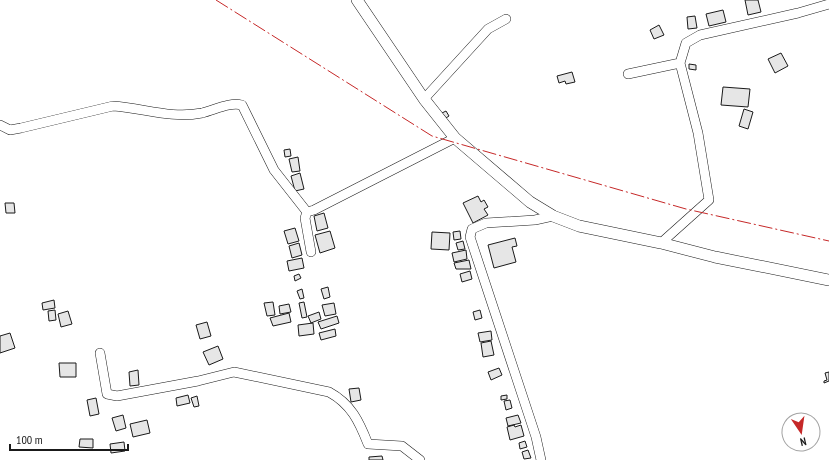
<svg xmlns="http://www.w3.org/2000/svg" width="829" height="460" viewBox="0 0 829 460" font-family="'PT Sans Narrow',sans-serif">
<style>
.building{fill:#e6e6e6;stroke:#1a1a1a}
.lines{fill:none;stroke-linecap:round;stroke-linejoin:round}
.minor-casing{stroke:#1a1a1a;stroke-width:10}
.major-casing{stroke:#1a1a1a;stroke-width:12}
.minor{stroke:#fff;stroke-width:9}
.major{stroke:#fff;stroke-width:11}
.power{stroke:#c62828;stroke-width:1;stroke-dasharray:14 3 2 3;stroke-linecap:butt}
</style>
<rect width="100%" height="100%" fill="#fff"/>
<!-- building -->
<path class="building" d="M745 0H758L761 12 748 15Z
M723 10 726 22 709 26 706 14Z
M695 16 697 28 688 29 687 17Z
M659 25 664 35 654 39 650 30Z
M781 53 788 66 775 73 768 59Z
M689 64 696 65V70L689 69Z
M572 72 575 82 566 84 565 81 559 83 557 76Z
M723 87 750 89 748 107 721 105Z
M744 109 753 112 748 129 739 126Z
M446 111 449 116 446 118 442 113Z
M290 149 291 156 285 157 284 150Z
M298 157 300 171 292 172 289 159Z
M300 173 304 189 295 191 291 176Z
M478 196 481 202 484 200 488 207 484 209 488 215 473 223 463 203Z
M5 203H14L15 213H6Z
M324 213 328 228 317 231 314 216Z
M295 228 299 241 288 244 284 231Z
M330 231 335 248 320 253 315 235Z
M460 231 461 239 454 240 453 232Z
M432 232 450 233 449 250 431 249Z
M515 238 517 246 512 247 516 262 494 268 488 245Z
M463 241 465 249 458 250 456 243Z
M299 243 302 255 292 258 289 246Z
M466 250 467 259 454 262 452 253Z
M302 258 304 268 289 271 287 261Z
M469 260 471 269H456L454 263Z
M470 271 472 279 462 282 460 274Z
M299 274 301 278 295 281 294 276Z
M328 287 330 297 324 299 321 289Z
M302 289 304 298 300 299 297 291Z
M54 300 55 308 43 310 42 303Z
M273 302 275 315 267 316 264 303Z
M304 302 307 317 302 318 299 303Z
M334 303 336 314 325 316 322 305Z
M289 304 291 312 280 314 279 306Z
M55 310 56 320 49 321 48 311Z
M480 310 482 318 475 320 473 312Z
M68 311 72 324 61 327 58 314Z
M319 312 321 319 311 323 308 316Z
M289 313 291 322 273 326 270 318Z
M337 316 339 323 321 329 318 322Z
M207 322 211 336 200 339 196 325Z
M313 323 314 334 299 336 298 325Z
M335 329 336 336 321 340 319 333Z
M491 331 492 340 480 342 478 333Z
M10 333 15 348 0 353V336Z
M491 341 494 355 483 357 481 343Z
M218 346 223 359 209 365 203 352Z
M59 363H76V377H60Z
M499 368 502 375 491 380 488 372Z
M138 370 139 385 130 386 129 372Z
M829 372V381L824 383V381L827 380 825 373Z
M359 388 361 400 351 402 349 389Z
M188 395 190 403 177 406 176 398Z
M507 395V399L501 400V396Z
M197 396 199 406 194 407 191 398Z
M96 398 99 414 90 416 87 400Z
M510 400 512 408 506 410 504 401Z
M123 415 126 428 116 431 112 418Z
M518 415 521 423 508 426 506 418Z
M147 420 150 433 133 437 130 424Z
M514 425 515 427 521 425 524 436 510 440 507 427Z
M80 439H93V448L79 447Z
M525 441 527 447 520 449 519 443Z
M124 442 125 451 111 453 110 444Z
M528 450 531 458 524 459 522 452Z
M382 456 383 460H369V457Z"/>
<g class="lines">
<!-- minor casing -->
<g class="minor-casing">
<path id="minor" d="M628 74 680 63
M424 99 488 29 506 19
M0 125 10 130 21 128 113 106C144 108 170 119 202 113 215 110 229 102 242 105L274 170 307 212
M307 212 314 210 455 138
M307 212 305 218 311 252
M661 243 709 200 698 133 680 63 686 43 700 35 798 13 829 4
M100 353 107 394 117 396 198 381 234 372 329 392C351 404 359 421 368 444L402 446 420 460
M541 460 536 437 470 237 472 229 486 223 535 220 553 216"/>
</g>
<!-- major casing -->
<g class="major-casing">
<path id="major" d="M357 0 424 99 455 138 530 202 553 216 579 226 661 243 715 257 829 280"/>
</g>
<!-- minor -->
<use href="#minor" class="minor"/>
<!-- major -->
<use href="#major" class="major"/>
<!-- power -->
<path class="power" d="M216 0 432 136 686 209 829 241"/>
</g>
<!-- north arrow -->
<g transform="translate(801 432) rotate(167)"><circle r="19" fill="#ffffff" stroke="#a3a3a3"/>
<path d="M0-3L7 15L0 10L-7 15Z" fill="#c62828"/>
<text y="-6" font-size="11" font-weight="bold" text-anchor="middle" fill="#1a1a1a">N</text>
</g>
<!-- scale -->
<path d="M10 444v6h118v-6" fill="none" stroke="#1a1a1a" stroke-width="2"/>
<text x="16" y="444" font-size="12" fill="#1a1a1a" stroke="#ffffff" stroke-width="3" paint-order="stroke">100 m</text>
</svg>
